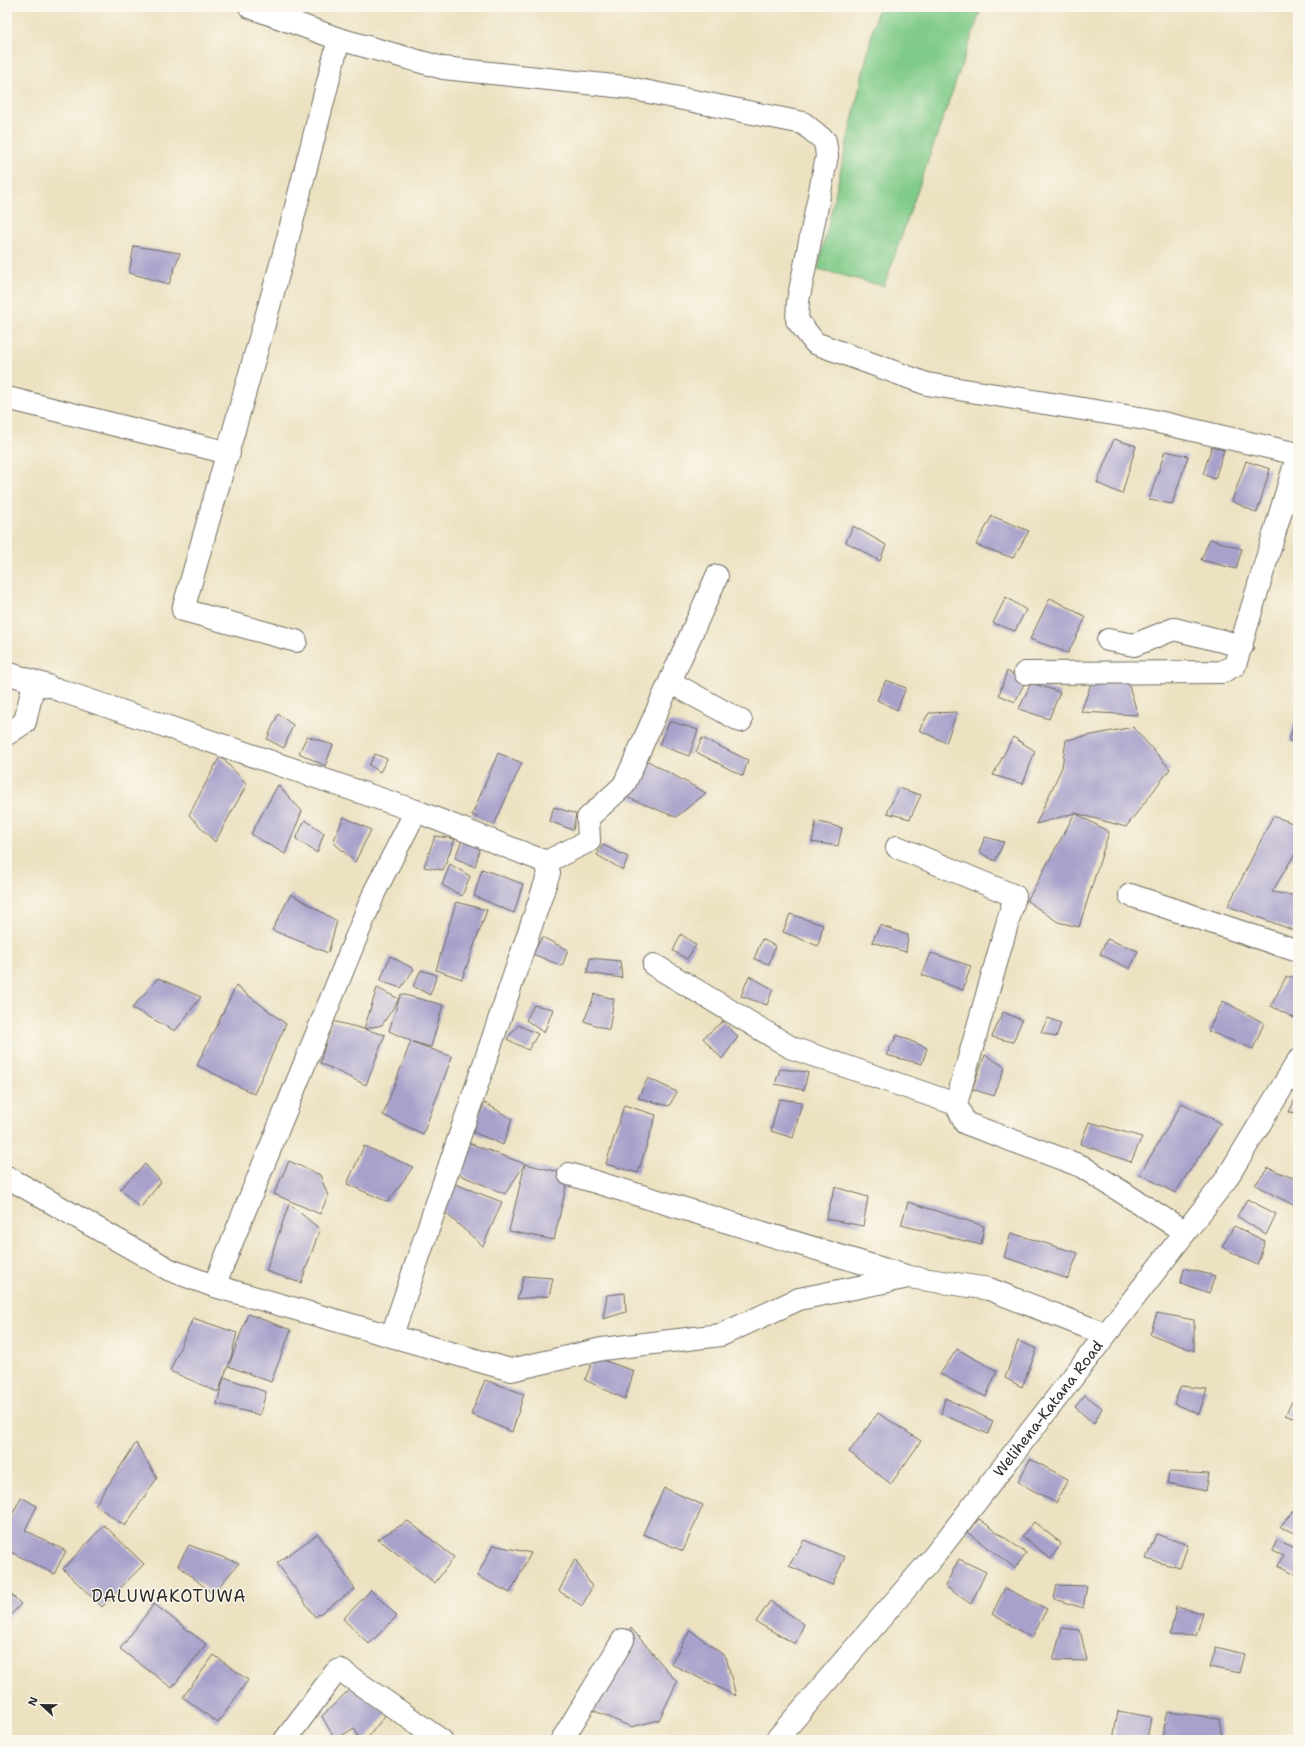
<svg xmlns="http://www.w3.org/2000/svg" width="1305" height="1747" viewBox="0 0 1305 1747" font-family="'Shantell Sans',sans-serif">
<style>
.green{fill:#80cb89;stroke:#567b5a}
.building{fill:#a8a1cb}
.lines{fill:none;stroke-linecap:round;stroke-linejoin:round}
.minor-casing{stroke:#6f6b60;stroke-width:24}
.major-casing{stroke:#6f6b60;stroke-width:24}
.minor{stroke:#fff;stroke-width:22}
.major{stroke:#fff;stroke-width:22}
.labels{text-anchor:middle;stroke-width:3;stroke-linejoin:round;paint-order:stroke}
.street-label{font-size:15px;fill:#2b2b2b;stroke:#fbf7ec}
.quarter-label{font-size:17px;letter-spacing:1px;fill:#2b2b2b;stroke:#fbf7ec}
</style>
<rect width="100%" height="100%" fill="#fbf7ec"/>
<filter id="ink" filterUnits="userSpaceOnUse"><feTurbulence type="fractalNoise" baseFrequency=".025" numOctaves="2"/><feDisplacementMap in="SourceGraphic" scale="8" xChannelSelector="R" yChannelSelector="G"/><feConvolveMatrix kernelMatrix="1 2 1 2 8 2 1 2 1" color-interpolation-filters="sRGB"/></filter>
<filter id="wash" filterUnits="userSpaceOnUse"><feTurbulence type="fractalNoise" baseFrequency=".012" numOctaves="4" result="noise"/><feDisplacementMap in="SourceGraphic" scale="16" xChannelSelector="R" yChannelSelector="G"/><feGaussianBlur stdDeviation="0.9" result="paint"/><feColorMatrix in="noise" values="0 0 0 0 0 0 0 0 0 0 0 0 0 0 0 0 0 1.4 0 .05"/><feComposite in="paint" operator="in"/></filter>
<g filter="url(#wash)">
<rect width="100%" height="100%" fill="#ece2c2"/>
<!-- green -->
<path class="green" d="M878 7H982L884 286 818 269Z"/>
<g id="blocks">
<!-- building -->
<path class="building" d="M134 246 180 253 169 284 129 273Z
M1114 439 1136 446 1122 494 1097 483Z
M1212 446 1224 450 1215 479 1203 474Z
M1165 451 1188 456 1172 504 1149 500Z
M1246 461 1270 469 1257 513 1232 501Z
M992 516 1029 531 1013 558 976 545Z
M853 526 886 545 880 561 846 542Z
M1210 539 1242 549 1236 569 1201 560Z
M1006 597 1026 610 1015 631 993 623Z
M1050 598 1086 617 1068 653 1030 639Z
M1007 671 1025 682 1015 702 999 695Z
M1126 676 1138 715 1081 712 1092 681Z
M886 680 906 688 897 710 877 700Z
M1031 683 1060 692 1049 719 1019 709Z
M1298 709V744L1289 741Z
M957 712 946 743 919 730 929 713Z
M278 714 293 725 284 748 267 739Z
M670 721 698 730 689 756 659 745Z
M1133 727 1170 769 1126 827 1075 813 1109 832 1079 927 1058 922 1027 901 1075 813 1036 824 1062 767 1066 740Z
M307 736 333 745 325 766 299 753Z
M1013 737 1035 751 1023 784 993 775Z
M702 738 748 760 743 776 696 752Z
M498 753 522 763 494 825 472 815Z
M375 754 387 759 380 772 369 765Z
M220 756 247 784 215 842 189 815Z
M646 760 706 793 676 817 626 797Z
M278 785 302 811 285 854 251 834Z
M898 788 921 795 910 819 887 813Z
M554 807 576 814 573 830 549 821Z
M1273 816 1298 825V857L1294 855 1272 892 1298 896V932L1228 906Z
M344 817 371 830 355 862 333 842Z
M305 820 324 833 317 853 296 839Z
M816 821 842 828 838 846 812 842Z
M435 836 455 839 443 870 424 867Z
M985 837 1004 842 995 861 979 852Z
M462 840 480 848 475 867 455 858Z
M603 845 628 857 623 870 597 855Z
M450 864 470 876 462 896 442 885Z
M482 869 523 884 514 913 474 896Z
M291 894 337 921 328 953 272 930Z
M456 902 487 910 462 979 436 970Z
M790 914 823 925 818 946 783 932Z
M880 925 908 935 906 952 872 942Z
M681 934 696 945 687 959 673 951Z
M542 937 568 950 562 966 533 954Z
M762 939 775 946 769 964 754 959Z
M1107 939 1138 951 1130 969 1100 954Z
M931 953 971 966 963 990 922 975Z
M390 956 414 969 401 988 380 981Z
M590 958 620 961 622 978 587 973Z
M421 970 437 975 430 995 413 986Z
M749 976 773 989 767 1005 741 996Z
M1286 977H1298V1020L1271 1006Z
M158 978 201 997 175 1031 132 1008Z
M236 986 286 1024 254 1094 197 1065Z
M377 988 399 999 401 994 443 1005 431 1047 413 1042 452 1057 423 1134 383 1115 411 1041 389 1031 399 999 382 1025 364 1029 385 1035 366 1085 320 1063 332 1021 364 1029Z
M595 994 614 999 609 1030 584 1021Z
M1223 1001 1264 1023 1253 1049 1208 1031Z
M534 1005 553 1009 544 1033 526 1020Z
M1003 1012 1022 1020 1013 1042 992 1037Z
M1048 1018 1061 1023 1056 1037 1041 1032Z
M723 1021 738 1037 722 1059 703 1038Z
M518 1025 538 1034 528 1050 507 1039Z
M897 1035 927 1048 922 1064 886 1055Z
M985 1055 1005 1067 994 1096 972 1089Z
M780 1069 808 1072 804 1090 775 1084Z
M648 1078 677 1092 669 1106 638 1098Z
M1298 1093V1113L1289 1112Z
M779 1099 802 1102 793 1138 771 1131Z
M485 1103 512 1119 503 1145 471 1131Z
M1182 1103 1221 1123 1175 1193 1140 1174Z
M624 1105 656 1115 638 1173 606 1164Z
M1089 1122 1142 1137 1131 1162 1080 1144Z
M469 1143 525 1164 505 1194 458 1174Z
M364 1146 413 1167 388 1202 347 1184Z
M289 1161 320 1175 328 1196 320 1214 274 1194Z
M145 1164 161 1182 140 1208 120 1189Z
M525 1164 569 1174 554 1240 509 1231Z
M1268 1168 1298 1180 1297 1207 1255 1185Z
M455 1184 502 1202 483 1246 442 1210Z
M835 1187 868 1197 863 1226 826 1219Z
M1247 1199 1276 1214 1266 1235 1237 1216Z
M908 1202 984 1226 981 1245 901 1225Z
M289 1204 320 1229 301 1283 266 1271Z
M1234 1226 1265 1241 1257 1265 1222 1247Z
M1011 1233 1078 1253 1068 1279 1004 1257Z
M1184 1268 1215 1276 1209 1293 1181 1283Z
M524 1276 553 1278 549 1296 517 1299Z
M625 1293 626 1312 603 1319 607 1295Z
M1157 1313 1194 1320V1351L1150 1334Z
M248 1314 291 1330 271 1382 228 1366 218 1392 170 1371 193 1318 237 1333 229 1365Z
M1018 1341 1037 1349 1022 1387 1005 1378Z
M957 1349 997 1371 986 1397 940 1374Z
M594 1357 634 1371 625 1399 585 1380Z
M224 1377 266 1392 260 1415 217 1404Z
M485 1380 524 1394 512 1432 471 1414Z
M1181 1386 1207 1389 1199 1414 1174 1404Z
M1085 1395 1102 1408 1094 1424 1075 1407Z
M945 1398 993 1421 988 1434 941 1414Z
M1293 1400 1298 1402V1420L1285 1415Z
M878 1413 921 1441 891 1484 849 1452Z
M136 1443 157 1478 125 1526 95 1505Z
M1030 1459 1068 1479 1056 1503 1018 1482Z
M1169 1472 1209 1474 1206 1491 1167 1483Z
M664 1488 703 1505 683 1551 643 1534Z
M21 1497 37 1506 25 1530 66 1551 54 1574 7 1550V1525Z
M1293 1511 1298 1513V1534L1280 1527Z
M979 1519 1026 1553 1015 1568 967 1532Z
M408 1521 454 1557 435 1583 378 1539Z
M1034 1522 1061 1543 1051 1559 1022 1536Z
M104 1525 144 1564 102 1607 63 1569Z
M318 1534 355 1589 315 1617 277 1563Z
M1156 1534 1188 1545 1180 1568 1146 1559Z
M804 1540 845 1557 832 1585 789 1566Z
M1277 1540 1298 1549V1575L1278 1565 1283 1556 1272 1551Z
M189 1545 239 1563 213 1594 178 1565Z
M493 1545 531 1553 510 1593 477 1576Z
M575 1559 592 1587 582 1606 559 1591Z
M959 1559 986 1572 971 1604 945 1586Z
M1057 1585 1087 1586 1083 1608 1054 1599Z
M1005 1588 1047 1609 1032 1638 992 1614Z
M7 1590 21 1604 7 1619Z
M371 1590 397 1616 369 1644 343 1619Z
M770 1601 804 1624 795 1644 756 1622Z
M154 1604 206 1644 172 1688 120 1649Z
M1176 1607 1203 1613 1196 1636 1170 1635Z
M631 1628 677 1682 659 1720 631 1727 593 1710Z
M1062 1628 1080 1630 1087 1661 1053 1660Z
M690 1630 726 1657 736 1696 671 1664Z
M1216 1647 1244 1654 1239 1673 1210 1667Z
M214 1655 248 1680 218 1723 183 1697Z
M352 1687 387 1713 366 1740H360L354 1728 335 1740 322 1716Z
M1118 1711 1151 1717 1147 1740H1113Z
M1168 1712 1219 1718 1222 1740H1161Z"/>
</g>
</g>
<g filter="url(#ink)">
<use href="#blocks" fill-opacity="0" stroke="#6f6b60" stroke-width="1"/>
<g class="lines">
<!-- minor casing -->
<g class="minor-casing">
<path id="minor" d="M250 7 339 39 443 68 624 87 803 123 825 141 827 156 798 301 797 320 815 343 927 384 1145 419 1298 454
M7 398 229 453
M1108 640 1134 645 1174 629 1242 646
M296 641 183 610 283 257 339 39
M7 673 48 686
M1025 673 1222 672 1235 665 1298 454
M670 682 741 721
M59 690 416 811 546 862 549 873 392 1335
M7 734 25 722 34 682
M897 847 1015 896 956 1104 965 1123 1081 1166 1185 1232
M546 862 589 841 588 818 624 785 717 576
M1130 895 1298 951
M654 965 792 1048 956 1104
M569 1174 906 1276
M7 1177 170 1270 214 1286 511 1370 602 1349 721 1335 799 1299 909 1277 989 1289 1105 1334
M214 1286 375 891 416 811
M285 1740 335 1673 340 1670 441 1740
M562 1740 623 1640"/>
</g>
<!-- major casing -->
<g class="major-casing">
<g id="major">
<path id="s1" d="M776 1740 934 1556 1225 1181 1298 1061"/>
</g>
</g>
<!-- minor -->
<use href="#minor" class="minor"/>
<!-- major -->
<use href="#major" class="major"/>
</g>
</g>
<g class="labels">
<!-- street labels -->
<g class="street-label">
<text dy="5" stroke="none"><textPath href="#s1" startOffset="429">Welihena-Katana Road</textPath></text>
</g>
<!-- quarter labels -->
<g class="quarter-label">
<text x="169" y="1602">DALUWAKOTUWA</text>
</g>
</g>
<!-- margin -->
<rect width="1305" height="1747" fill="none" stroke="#fbf7ec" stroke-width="24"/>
<!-- north arrow -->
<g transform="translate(42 1705) rotate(292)" stroke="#fbf7ec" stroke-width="3" paint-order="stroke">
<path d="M0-3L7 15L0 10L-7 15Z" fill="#2b2b2b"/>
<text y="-6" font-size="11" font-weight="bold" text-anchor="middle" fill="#2b2b2b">N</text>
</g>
</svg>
